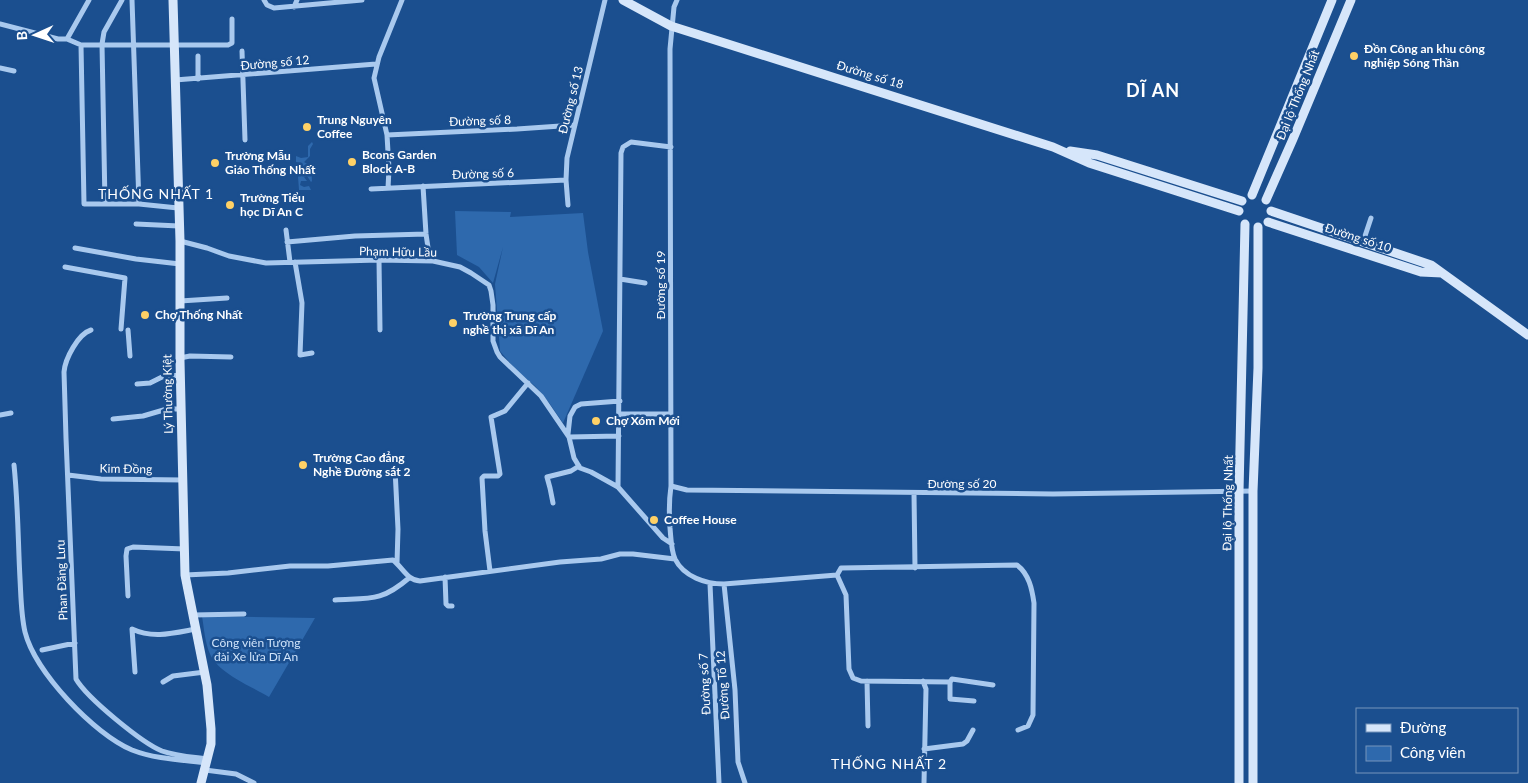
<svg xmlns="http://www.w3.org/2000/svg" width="1528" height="783" viewBox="0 0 1528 783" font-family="Lato,sans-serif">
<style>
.green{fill:#2e69ad}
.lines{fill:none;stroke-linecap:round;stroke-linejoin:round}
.street{stroke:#a9c9ee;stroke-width:5}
.secondary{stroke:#d6e6fa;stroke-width:9}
.poi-dot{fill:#ffd166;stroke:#1b4f8f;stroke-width:2}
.labels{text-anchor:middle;stroke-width:5;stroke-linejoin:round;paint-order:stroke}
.poi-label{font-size:12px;font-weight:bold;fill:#fff;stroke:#1b4f8f;text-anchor:start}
.street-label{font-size:12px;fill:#fff;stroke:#1b4f8f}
.park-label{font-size:12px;fill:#cfe3fa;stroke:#1b4f8f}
.neighbourhood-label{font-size:14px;letter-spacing:1px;fill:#fff;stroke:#1b4f8f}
.district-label{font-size:18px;font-weight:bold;letter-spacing:1px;fill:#fff;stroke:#1b4f8f}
</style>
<rect width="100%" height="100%" fill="#1b4f8f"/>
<!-- green -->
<path class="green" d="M312 142 313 144 310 149V156L304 162 311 166 312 181 311 182 307 176 304 177 307 181H301L300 185 304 187 309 186 311 190H299L297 163H302L296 162V156L301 158 308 157V146Z
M455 211 511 212 510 217 583 213 588 252 603 331 563 423 550 404 535 386 517 371 500 351 495 284 503 247 493 283 479 267 457 255Z
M202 616 315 618 269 697C251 686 219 674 210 654 205 643 204 628 202 616Z"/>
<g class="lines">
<!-- street -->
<path class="street" d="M132 0 139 204
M264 0 267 5 274 8 362 0
M677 0 674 7 670 49 671 486C669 500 669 514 670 528 671 538 671 550 675 559 684 577 706 584 724 584L837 575 846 595 849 669 853 678 861 681 950 682 952 679 993 685
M294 7 297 0
M0 24 58 39H67L81 45H228L232 43V19
M67 39 89 0
M81 45 84 204H139L178 208
M242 51 245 140
M198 56V79
M0 68 14 71
M175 80 376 64
M387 135 517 129 575 125
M423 186 426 234 430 261
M388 188 389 169 387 135 374 78 379 57 402 0
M371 189 566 180
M105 204 102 44 104 32 122 0
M568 205 566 180 567 158 605 0
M136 224 179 226
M286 230 290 262
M180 241 207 248 229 256 266 263 379 260 433 261 460 267 471 273 489 285 491 291 493 305V341L497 352 500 357 541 396 569 437 574 458 580 468 591 472 618 487 663 538 672 544
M287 242 355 236 426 234
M1363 242 1371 218
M75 248 136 259 180 264
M379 260 380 330
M295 262 302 303 300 355 312 353
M65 267 125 278 121 329
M620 279 645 283
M180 301 227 298
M91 330C78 334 65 359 64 372L66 438 76 679C87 698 142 743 162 751 176 756 193 757 208 759
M128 330 130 356
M180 358 190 356 231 357
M137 384 150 383 162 377 180 375
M619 414H670
M0 415 11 413
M113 419 143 416 167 409H181
M619 422H670
M568 434 570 416 575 407 581 404 620 401
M569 437 619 436
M14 465C18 503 18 541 20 579 21 596 21 615 25 632 35 672 94 734 132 750 155 759 182 760 207 763
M395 469 398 529 397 563
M68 475 101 479 183 480
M671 486 687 490 1053 494 1253 491
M618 487 621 153 623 147 631 142 671 147
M914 493 915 568
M553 503 550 488 547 477 571 471 579 466
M490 571 485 531 482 478 484 476H498L500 474 491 417 505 411 528 383
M185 575 228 573 290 566H328L393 560C403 568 407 580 420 581L560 562 601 559 620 554H633L675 559
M837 575 841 568 1017 565C1029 574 1032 589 1034 603L1033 715 1028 726 1018 730
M445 577 446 604 448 606H452
M710 584 719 783
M724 584 735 690 738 762 745 783
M128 596 126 556 127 549 133 547 185 549
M335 600C370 598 381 602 409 578
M193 615 244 614
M42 650 75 643
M135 672 132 629C153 639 174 633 196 629
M867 681 868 726
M923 681 926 689 924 783
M163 682 173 676 205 672
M950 682V699L974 701
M924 749 963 744 967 741 973 730
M205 770 236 774 254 783"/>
<!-- secondary -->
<path class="secondary" d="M173 0 180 241V361L185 575 207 685 211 729V744L201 783
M623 0 671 26 1053 147 1089 163 1239 211
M1070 151 1097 155 1242 201
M1252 195 1332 0
M1266 200 1293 139 1351 0
M1271 211 1431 265 1528 335
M1268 222 1421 272 1442 273
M1239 783V492L1245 224
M1253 783V491L1258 368V227"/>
</g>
<!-- markers -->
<g class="poi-dot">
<circle cx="1354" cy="56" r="5"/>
<circle cx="307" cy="127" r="5"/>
<circle cx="352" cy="162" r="5"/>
<circle cx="215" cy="163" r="5"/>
<circle cx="230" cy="205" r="5"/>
<circle cx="145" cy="315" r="5"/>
<circle cx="453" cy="323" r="5"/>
<circle cx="596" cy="421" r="5"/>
<circle cx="303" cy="465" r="5"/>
<circle cx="654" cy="520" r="5"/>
</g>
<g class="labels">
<!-- poi labels -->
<g class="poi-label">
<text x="1364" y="53">Đồn Công an khu công<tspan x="1364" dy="14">nghiệp Sóng Thần</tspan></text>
<text x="317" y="124">Trung Nguyên<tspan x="317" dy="14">Coffee</tspan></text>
<text x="362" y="159">Bcons Garden<tspan x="362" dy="14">Block A-B</tspan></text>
<text x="225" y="160">Trường Mẫu<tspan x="225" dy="14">Giáo Thống Nhất</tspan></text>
<text x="240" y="202">Trường Tiểu<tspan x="240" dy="14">học Dĩ An C</tspan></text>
<text x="155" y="319">Chợ Thống Nhất</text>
<text x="463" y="320">Trường Trung cấp<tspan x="463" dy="14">nghề thị xã Dĩ An</tspan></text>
<text x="606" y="425">Chợ Xóm Mới</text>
<text x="313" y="462">Trường Cao đẳng<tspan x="313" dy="14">Nghề Đường sắt 2</tspan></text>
<text x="664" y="524">Coffee House</text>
</g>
<!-- street labels -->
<g class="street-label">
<text transform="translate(275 63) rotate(-5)" y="4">Đường số 12</text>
<text transform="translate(870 75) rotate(17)" y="4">Đường số 18</text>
<text transform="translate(1298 95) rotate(-68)" y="4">Đại lộ Thống Nhất</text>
<text transform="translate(571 100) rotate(-76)" y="4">Đường số 13</text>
<text transform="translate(480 121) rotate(-2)" y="4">Đường số 8</text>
<text transform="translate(483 174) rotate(-2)" y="4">Đường số 6</text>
<text transform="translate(1358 238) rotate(18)" y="4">Đường số 10</text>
<text transform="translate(398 252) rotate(1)" y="4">Phạm Hữu Lầu</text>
<text transform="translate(661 285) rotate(-90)" y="4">Đường số 19</text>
<text transform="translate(168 394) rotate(-91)" y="4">Lý Thường Kiệt</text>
<text transform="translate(126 469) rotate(1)" y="4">Kim Đồng</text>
<text x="962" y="488">Đường số 20</text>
<text transform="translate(1228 503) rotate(-89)" y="4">Đại lộ Thống Nhất</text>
<text transform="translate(62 580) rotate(-92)" y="4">Phan Đăng Lưu</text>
<text transform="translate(705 684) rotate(-93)" y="4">Đường số 7</text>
<text transform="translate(723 685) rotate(-94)" y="4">Đường Tổ 12</text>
</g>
<!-- park labels -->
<g class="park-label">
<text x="256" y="647">Công viên Tượng<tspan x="256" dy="14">đài Xe lửa Dĩ An</tspan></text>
</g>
<!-- neighbourhood labels -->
<g class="neighbourhood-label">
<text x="156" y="199">THỐNG NHẤT 1</text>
<text x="889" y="769">THỐNG NHẤT 2</text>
</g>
<!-- district labels -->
<g class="district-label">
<text x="1153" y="97">DĨ AN</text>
</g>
</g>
<!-- legend -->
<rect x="1356" y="708" width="162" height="65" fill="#1b4f8f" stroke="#7695bc"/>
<rect x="1366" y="724" width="25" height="8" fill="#d6e6fa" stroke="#7695bc"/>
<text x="1400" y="733" font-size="15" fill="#ffffff">Đường</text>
<rect x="1366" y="746" width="25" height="15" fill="#2e69ad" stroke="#7695bc"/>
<text x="1400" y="758" font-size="15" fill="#ffffff">Công viên</text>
<!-- north arrow -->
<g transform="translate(35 35) rotate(267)" stroke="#1b4f8f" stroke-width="4" paint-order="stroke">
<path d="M0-4L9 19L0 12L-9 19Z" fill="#ffffff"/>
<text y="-8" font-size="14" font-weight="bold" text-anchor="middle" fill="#ffffff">B</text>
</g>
</svg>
